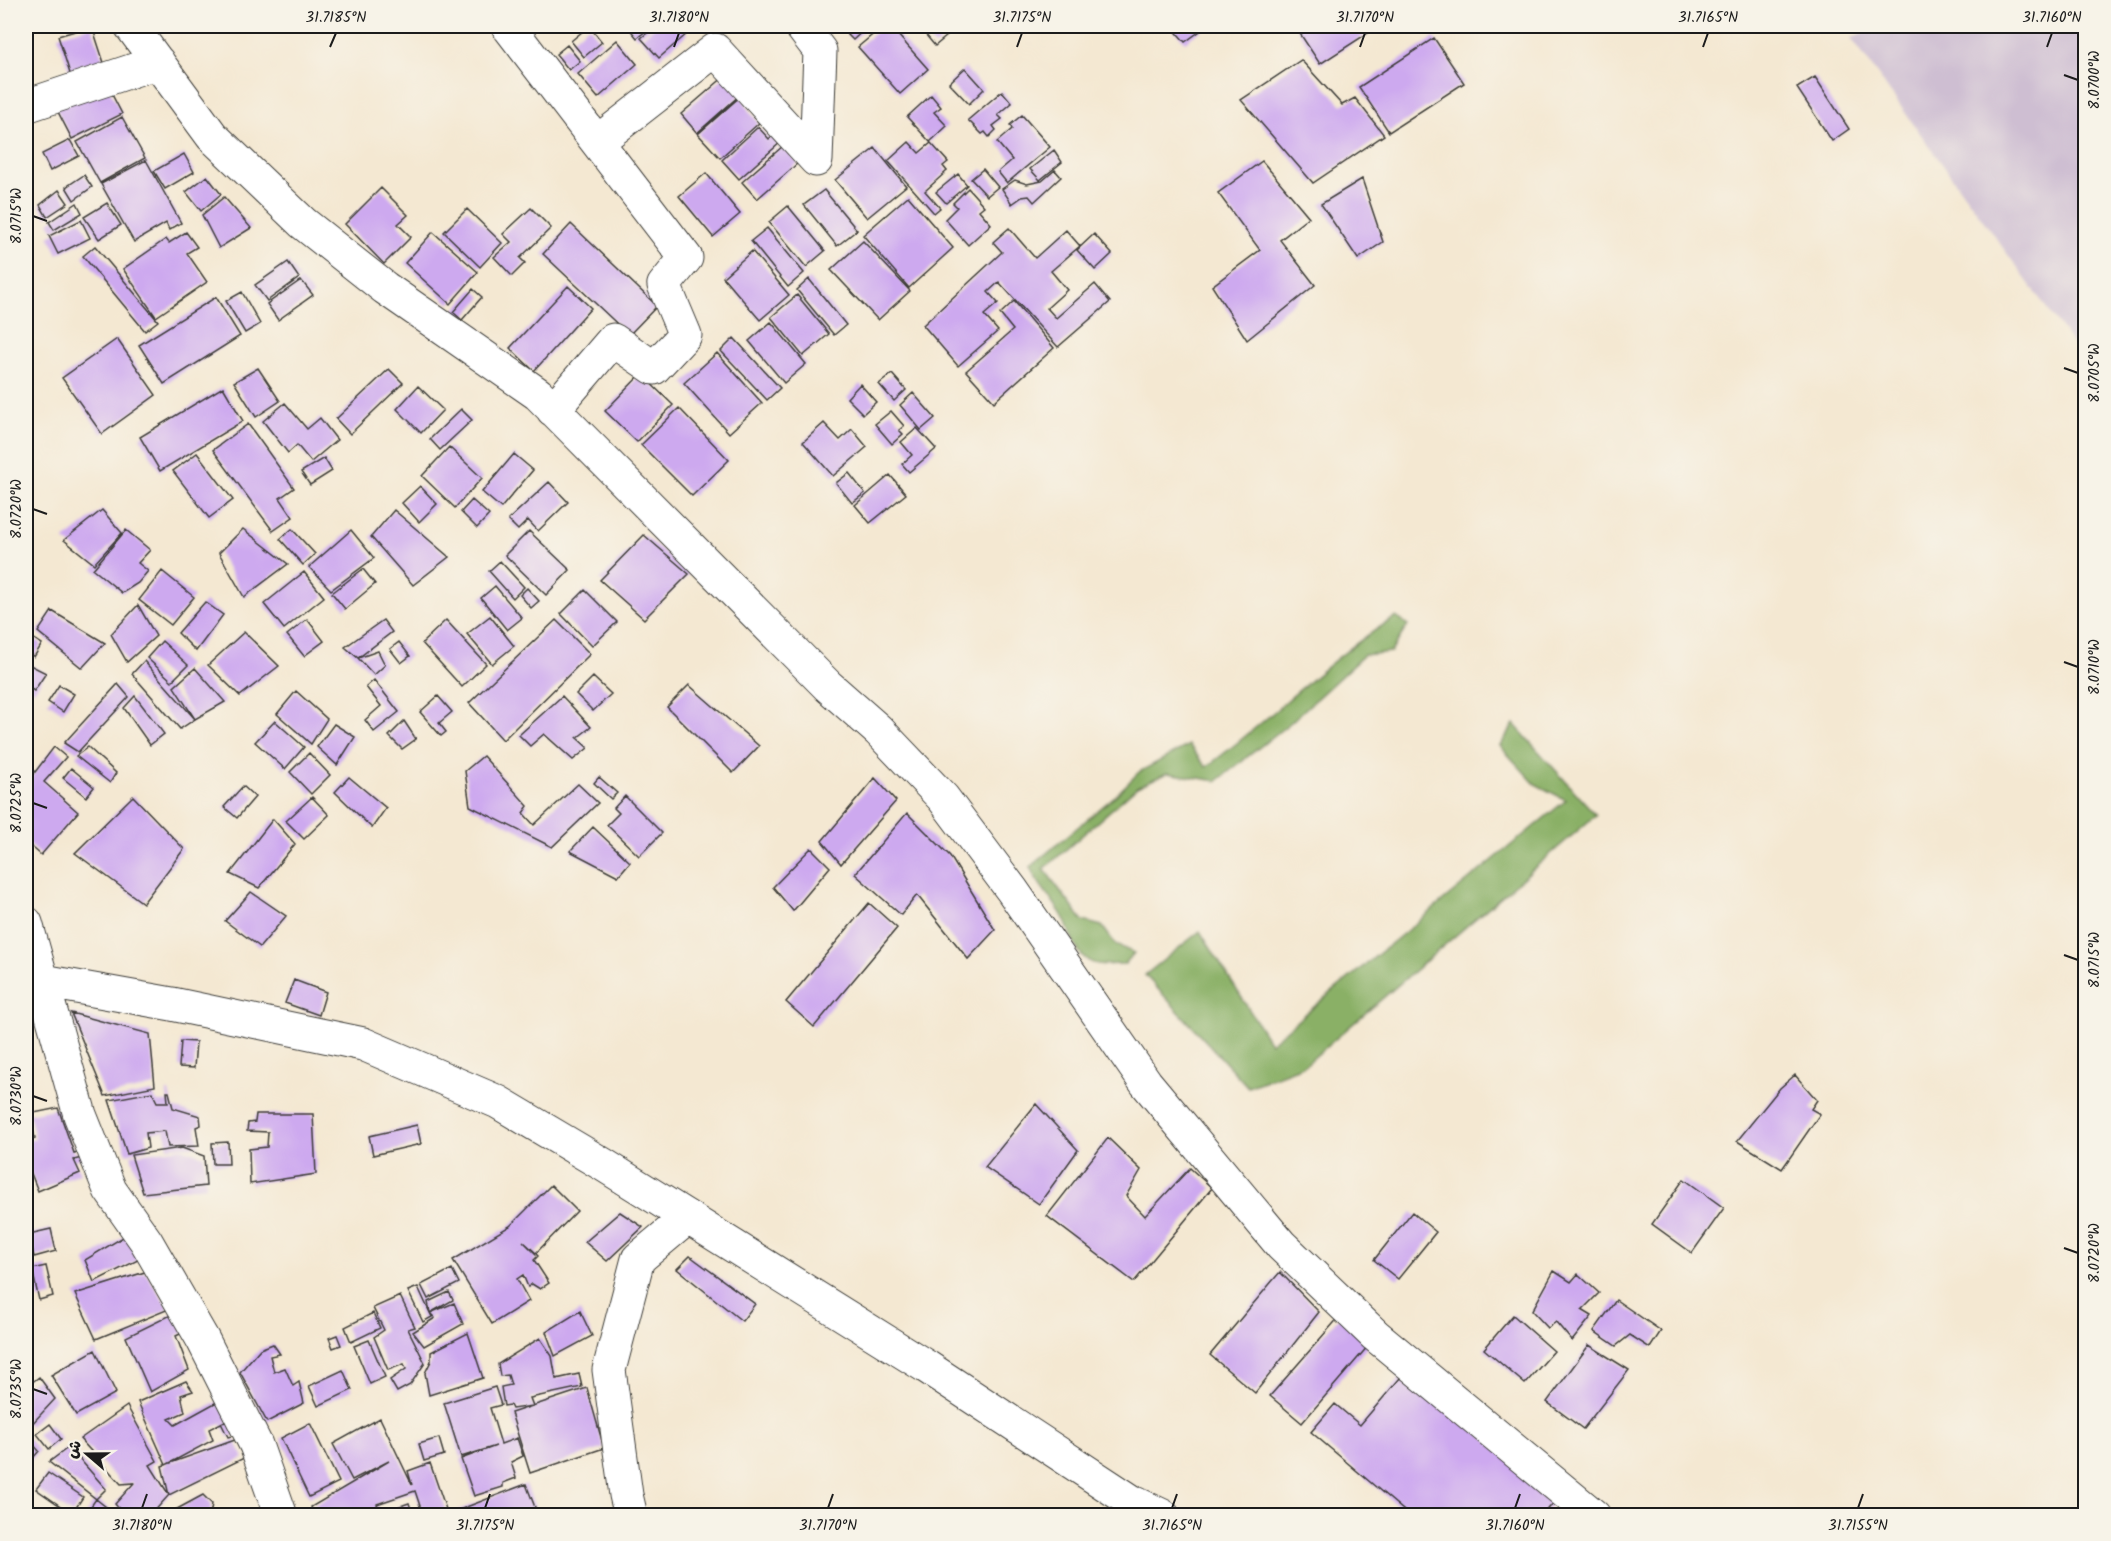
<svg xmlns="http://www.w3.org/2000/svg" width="2111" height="1541" viewBox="0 0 2111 1541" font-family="Kalam,'Playpen Sans Arabic',sans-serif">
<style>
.industrial{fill:#cebed2}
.forest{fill:#8ab066;stroke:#536641;stroke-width:1.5}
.building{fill:#cda9ef}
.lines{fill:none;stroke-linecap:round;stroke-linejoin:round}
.minor-casing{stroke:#3c3b37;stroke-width:35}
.minor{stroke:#fff;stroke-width:33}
.ticks{fill:none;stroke:#1c1c1c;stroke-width:2}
.neatline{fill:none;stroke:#1c1c1c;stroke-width:2}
.ticks-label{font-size:15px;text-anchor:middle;fill:#1c1c1c}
</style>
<rect width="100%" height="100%" fill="#f7f3e8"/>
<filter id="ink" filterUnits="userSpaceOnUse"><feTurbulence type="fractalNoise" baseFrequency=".0167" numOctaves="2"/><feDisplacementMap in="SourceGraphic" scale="12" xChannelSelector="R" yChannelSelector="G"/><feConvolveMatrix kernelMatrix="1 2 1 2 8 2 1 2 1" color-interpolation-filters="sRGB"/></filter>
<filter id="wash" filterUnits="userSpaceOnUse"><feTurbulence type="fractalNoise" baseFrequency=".008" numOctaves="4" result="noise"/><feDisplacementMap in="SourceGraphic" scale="24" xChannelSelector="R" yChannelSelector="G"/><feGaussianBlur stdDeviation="1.35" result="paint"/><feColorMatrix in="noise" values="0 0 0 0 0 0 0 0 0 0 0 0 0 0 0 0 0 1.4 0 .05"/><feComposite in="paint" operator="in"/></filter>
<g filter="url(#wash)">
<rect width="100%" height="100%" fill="#f4e8d2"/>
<!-- industrial -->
<path class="industrial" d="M1877 26H2085V361L1851 38Z"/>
<!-- forest -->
<path class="forest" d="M1396 617 1408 625 1391 652 1364 655 1290 723 1217 781 1167 773 1137 787 1044 869 1083 921 1102 926 1116 945 1134 953 1125 964C1115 964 1098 967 1089 961 1073 951 1071 932 1063 917 1053 899 1038 886 1030 867L1115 796 1139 772 1189 745 1206 767C1271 720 1327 658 1396 617Z
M1514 724 1596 815 1305 1065 1248 1087 1145 975 1200 931 1270 1043 1566 800 1535 784 1500 746Z"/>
<g id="blocks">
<!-- building -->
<path class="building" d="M92 26 107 72 73 83 58 36Z
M589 26 602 42 584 57 571 41Z
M630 26H652L637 38 628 27Z
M656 26H681L687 34 659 58 641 38Z
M839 26H868L853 40Z
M883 26H890L928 69 900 94 858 47Z
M939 26 947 36 935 46 925 34Z
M1171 26H1207L1185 42Z
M1295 26H1379L1320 64Z
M1434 38 1464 83 1389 132 1359 87Z
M617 40 637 64 598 98 578 74Z
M567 45 580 61 569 70 556 54Z
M1301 60 1342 105 1355 98 1384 135 1313 183 1241 100Z
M965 68 984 89 969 104 949 83Z
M725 76 741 94 697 133 681 114Z
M1815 77 1849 129 1832 141 1797 88Z
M105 81 122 114 72 139 55 106Z
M1002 91 1012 103 998 115 1002 119 993 126 996 130 989 137 985 132 982 134 968 120Z
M742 95 749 111 759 123 720 158 698 134Z
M931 95 941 107 934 112 947 126 930 142 907 117Z
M1022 115 1050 147 1007 183 998 172 1012 160 997 142 1012 129 1010 125Z
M122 117 145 158 100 183 77 142Z
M758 127 769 139 774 134 781 142 739 179 722 160Z
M70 140 79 156 50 171 42 154Z
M909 142 919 153 931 143 948 162 943 166 947 171 925 191 940 208 934 213 888 161Z
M783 146 798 163 757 199 742 182Z
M875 148 906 186 867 218 835 180Z
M1054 150 1062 162 1040 180 1030 169Z
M184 154 194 172 165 189 154 171Z
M146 160 181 223 169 230 166 223 134 242 101 184Z
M1262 161 1309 217 1280 240 1315 285 1247 340 1212 286 1260 250 1218 193Z
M983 169 998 187 987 196 971 179Z
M1055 170 1061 177 1034 202 1029 196 1022 197 1012 204 1002 189 1015 180 1027 184 1042 181Z
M706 173 740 214 713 237 679 196Z
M958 174 967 185 946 203 936 192Z
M84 175 92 187 74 200 66 187Z
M207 176 221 194 201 211 186 192Z
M1362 179 1383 242 1358 259 1321 204Z
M381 188 408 215 398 224 411 237 384 264 345 224Z
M968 188 984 206 979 210 991 224 968 245 945 219 957 207 953 203Z
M59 190 68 203 47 217 40 205Z
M824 190 857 230 837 246 804 205Z
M908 196 953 248 909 288 863 235Z
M224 197 251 228 219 248 202 215Z
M77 203 82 213 54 230 49 222Z
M107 203 121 225 99 239 84 217Z
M788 206 825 251 806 267 769 222Z
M531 208 551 228 520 258 525 263 512 276 494 257 511 242 503 234Z
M467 209 502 243 480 267 444 232Z
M81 220 90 238 58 254 49 236Z
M571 224 657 306 629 335 543 254Z
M767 228 804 273 788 287 751 241Z
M1009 228 1035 258 1066 230 1080 246 1051 271 1067 290 1047 308 1056 318 1095 284 1110 302 1058 347 999 282 988 292 998 303 984 315 998 331 958 366 923 325 1002 252 993 242Z
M186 232 197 247 187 253 207 282 156 317 123 269 166 239 169 243Z
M433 232 478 272 450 304 405 263Z
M1094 234 1112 254 1095 270 1077 250Z
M863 241 910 291 878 320 831 270Z
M95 246 158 321 145 331 83 256Z
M752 251 789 295 760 320 723 277Z
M288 262 299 278 267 301 255 285Z
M809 279 846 325 834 335 797 290Z
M301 280 313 295 278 320 267 304Z
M568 286 591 308 534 371 510 348Z
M473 289 482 297 462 320 453 312Z
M242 292 260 324 245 333 226 301Z
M797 295 829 334 803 356 771 317Z
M216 297 240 336 164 384 139 345Z
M1014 301 1054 348 994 402 966 371 1013 330 1000 314Z
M771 322 806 364 784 383 749 341Z
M734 338 780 388 767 400 721 351Z
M117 339 156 395 102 434 62 378Z
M717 353 762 403 729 433 684 383Z
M258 368 280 401 256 417 234 382Z
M389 369 403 383 350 434 336 419Z
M641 374 673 405 637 442 605 411Z
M892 374 906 390 894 401 879 384Z
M860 384 876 402 863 414 847 398Z
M418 386 443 410 421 433 397 409Z
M223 387 243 421 160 471 140 437Z
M913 393 935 418 921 430 900 405Z
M285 403 307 429 320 418 337 440 311 462 297 445 288 453 263 421Z
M679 408 729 460 692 496 641 445Z
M461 409 472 420 440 450 430 439Z
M891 411 904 426 899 430 903 434 892 444 875 424Z
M824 423 840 440 852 429 867 447 833 476 803 442Z
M248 424 294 488 280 498 293 517 273 531 213 450Z
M917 428 936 449 909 472 902 464 912 455 901 442Z
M449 447 482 478 455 508 422 476Z
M197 453 233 500 209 518 173 471Z
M514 454 533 470 501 508 482 492Z
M324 458 332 471 310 485 301 472Z
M849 473 865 493 852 503 836 483Z
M890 475 906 494 870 523 855 505Z
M549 482 568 502 538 531 528 520 518 530 508 520Z
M420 486 437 504 419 522 402 503Z
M472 500 489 515 477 528 461 512Z
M102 510 122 533 94 564 64 540Z
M394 510 449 557 413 585 371 537Z
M243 529 288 564 244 597 219 553Z
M292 529 315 554 303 565 280 539Z
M126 530 150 550 138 563 148 571 138 583 122 593 93 569Z
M351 530 374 558 331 590 309 567Z
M529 531 570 570 546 595 505 555Z
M644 535 689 574 644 619 600 580Z
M500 561 524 587 513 598 489 571Z
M363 569 375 584 345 609 332 593Z
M162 571 194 597 171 625 139 600Z
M304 572 324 597 284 629 264 604Z
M495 586 522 618 507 630 481 598Z
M527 588 539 601 531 608 520 595Z
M585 590 617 622 592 646 561 614Z
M205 602 223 615 196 651 178 633Z
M138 605 156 636 127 662 111 634Z
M52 611 105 643 82 668 38 632Z
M490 616 514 646 492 664 467 634Z
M307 619 324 641 304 656 287 635Z
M383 620 392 632 358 658 345 647Z
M446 620 486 664 462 687 422 643Z
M556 620 590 654 503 740 469 703Z
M244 632 279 666 240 696 208 665Z
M28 635 42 644 34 657 26 651V639Z
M162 641 188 665 172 681 147 658Z
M399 642 410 656 401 663 390 649Z
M378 651 385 665 374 675 358 658Z
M144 661 195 719 180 729 132 674Z
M26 663 46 673 34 691 26 686Z
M195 668 225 702 195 719 174 687Z
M593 677 611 694 593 711 576 694Z
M374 680 399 712 374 732 365 720 381 706 366 687Z
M118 684 129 697 78 752 64 743Z
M59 685 74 694 63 712 48 702Z
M689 685 759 746 733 773 667 707Z
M296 691 327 719 311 744 277 714Z
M135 696 164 734 150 745 124 708Z
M438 696 452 712 439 723 446 732 441 736 420 712Z
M562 696 591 727 577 738 588 748 573 760 544 734 530 746 519 735Z
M275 721 304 747 285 769 255 742Z
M404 721 416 739 402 749 389 736Z
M334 724 355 737 337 765 317 747Z
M54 747 66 757 44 782 78 812 41 855 26 842V784Z
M88 747 116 773 110 783 76 756Z
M309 753 330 775 311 794 290 772Z
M483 756 528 806 523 813 534 825 578 784 598 803 552 847 470 806 465 771Z
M71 768 94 787 86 797 63 778Z
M349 777 386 808 372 828 335 792Z
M599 777 617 793 611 799 594 783Z
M875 778 896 801 841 864 822 841Z
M243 786 255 797 237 818 224 807Z
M133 796 184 849 143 903 75 853Z
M625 796 662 833 639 856 607 825 619 813 614 808Z
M312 797 329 815 304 839 286 821Z
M907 813 950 856 995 930 968 959 917 895 901 915 855 874Z
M273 819 295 844 259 888 230 874Z
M593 827 630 862 618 876 570 851Z
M811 848 830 867 793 911 773 887Z
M251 892 286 916 260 947 225 921Z
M869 903 897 928 814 1027 786 1002Z
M294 980 326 992 319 1015 285 1003Z
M71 1013 150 1034 155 1086 105 1096Z
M181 1041 196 1042 194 1068 179 1067Z
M1795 1075 1817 1100 1811 1109 1820 1114 1782 1169 1737 1141 1780 1088Z
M152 1092 157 1102H168L167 1092H169L173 1108 200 1116 201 1125 196 1127 199 1146 168 1147 165 1131 146 1133 148 1148 127 1154 109 1100Z
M1036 1104 1078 1150 1039 1204 985 1167Z
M58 1108 74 1153 89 1149 93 1155 74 1160 80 1173 38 1191 26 1161V1142L35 1138 29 1114Z
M256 1114H313L316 1174 250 1184 249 1149 267 1147 268 1132 247 1131 248 1123 255 1122Z
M417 1125 421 1144 373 1155 369 1136Z
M1108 1138 1141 1170 1126 1196 1145 1216 1190 1168 1212 1188 1134 1282 1047 1216Z
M228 1142 229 1164H213L212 1143Z
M182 1148 204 1156 206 1186 143 1193 131 1155Z
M1684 1179 1724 1208 1692 1253 1652 1224Z
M551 1185 577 1211 536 1253 523 1241 538 1256 534 1260 549 1283 540 1289 532 1284 528 1287 523 1275 517 1279 529 1301 492 1324 453 1260 510 1226Z
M620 1212 643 1227 607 1261 585 1242Z
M1412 1212 1436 1232 1398 1279 1374 1260Z
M51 1229 56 1251 34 1257 29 1234Z
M128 1234 138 1260 94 1282 85 1260Z
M690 1256 755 1304 742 1321 677 1269Z
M46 1266 53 1296 39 1300 32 1269Z
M452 1269 459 1283 428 1299 421 1285Z
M1554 1271 1571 1282 1578 1274 1599 1293 1582 1310 1592 1316 1572 1341 1556 1322 1548 1328 1532 1311Z
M145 1272 169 1309 96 1339 75 1294Z
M1280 1272 1319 1312 1255 1393 1210 1355Z
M418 1287 430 1313 428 1302 449 1292 453 1300 430 1313 454 1303 463 1324 424 1346 413 1332 435 1318 430 1313 432 1317 423 1322 408 1291Z
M400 1296 415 1327 408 1329 425 1363 410 1385 397 1392 390 1380 406 1369 404 1364 388 1370 374 1337 384 1330 373 1308Z
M1616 1300 1661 1331 1650 1348 1630 1335 1616 1346 1594 1331Z
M183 1309 193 1328 176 1336 189 1370 150 1392 126 1337Z
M580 1311 592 1336 555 1356 546 1332Z
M373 1313 380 1328 351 1342 345 1327Z
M1513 1315 1554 1351 1525 1384 1484 1349Z
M1340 1316 1369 1345 1302 1423 1270 1396Z
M468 1333 483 1378 429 1395 425 1373 431 1361V1352Z
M337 1335 341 1345 333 1348 329 1338Z
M540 1338 552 1356 556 1379 579 1374 582 1387 530 1398 533 1406 512 1409 510 1405 504 1406 501 1387 511 1385 508 1375 500 1376 498 1364Z
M369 1340 385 1377 370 1384 354 1346Z
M273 1344 280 1354 270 1356 274 1372 285 1368 293 1386 299 1382 304 1403 267 1422 240 1372 260 1349Z
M1589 1345 1629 1370 1583 1429 1547 1402Z
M95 1350 116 1393 76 1415 51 1375Z
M343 1370 352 1390 318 1406 309 1386Z
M1406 1371 1556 1500 1543 1515H1409L1311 1432 1335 1404 1360 1425Z
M39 1377 55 1399 30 1426 26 1422V1387Z
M186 1381 193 1391 181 1395 185 1412 169 1419 175 1425 224 1398 236 1416 221 1423 242 1419 249 1432 228 1437 221 1423 209 1429 213 1440 166 1465 138 1402Z
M495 1387 501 1405 490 1408 501 1444 517 1438 523 1456 511 1462 516 1478 503 1483V1487L474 1496 461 1459 496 1446 461 1457 444 1403Z
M587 1388 604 1448 530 1473 511 1413Z
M127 1406 157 1461 150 1465 169 1495 151 1515H85L96 1499 49 1462 69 1447 106 1489 96 1499 110 1510 121 1511 115 1504 134 1483 121 1484 80 1439Z
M380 1418 412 1485 408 1471 430 1463 447 1512 423 1515 415 1491 377 1504 379 1511H386L409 1503 413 1515H314L311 1507 389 1461 352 1480 333 1444Z
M310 1423 339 1482 309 1497 281 1438Z
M50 1424 61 1439 49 1449 37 1434Z
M26 1436 39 1451 26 1466Z
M439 1438 444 1455 424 1461 419 1444Z
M235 1440 244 1458 169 1495 162 1466Z
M48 1473 83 1497 72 1514 36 1489Z
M526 1484 538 1515H447L469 1506Z
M203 1495 212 1504 210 1515H166Z"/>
</g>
</g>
<g filter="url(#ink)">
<use href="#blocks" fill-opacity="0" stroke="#3c3b37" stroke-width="1.5"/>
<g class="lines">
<!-- minor casing -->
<g class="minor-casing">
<path id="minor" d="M131 26 212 136 303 223 385 288 538 394 828 686 878 730 943 798 1012 890 1146 1083 1281 1245 1375 1335 1594 1516
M508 26 686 258 664 285 685 335 654 368 613 340 553 410
M26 106 158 62
M597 142 715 50 816 160 820 51 801 26
M26 923 80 1115 110 1190 146 1241 203 1340 256 1445 281 1516
M26 978 172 1004 363 1044 498 1102 604 1165 927 1367 1131 1501 1163 1516
M631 1516 626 1495 609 1370 638 1259 687 1218"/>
</g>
<!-- minor -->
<use href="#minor" class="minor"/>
</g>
</g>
<!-- ticks -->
<path class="ticks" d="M330 47 336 33M674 47 679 33M1017 47 1022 33M1360 47 1365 33M1703 47 1708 33M2047 47 2052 33M2064 75 2078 80M33 216 47 221M2064 368 2078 373M33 509 47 514M2064 662 2078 667M33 803 47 808M2064 955 2078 960M33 1096 47 1101M2064 1248 2078 1253M33 1389 47 1394M142 1508 147 1494M485 1508 490 1494M828 1508 833 1494M1172 1508 1177 1494M1515 1508 1520 1494M1858 1508 1863 1494"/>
<!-- margin -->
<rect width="2111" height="1541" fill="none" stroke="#f7f3e8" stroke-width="66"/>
<!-- north arrow -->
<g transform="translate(87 1454) rotate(290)" stroke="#f7f3e8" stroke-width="4.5" paint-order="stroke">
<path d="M0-4.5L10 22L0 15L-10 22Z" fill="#1c1c1c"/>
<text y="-9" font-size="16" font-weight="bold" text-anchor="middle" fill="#1c1c1c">ش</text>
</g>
<rect x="33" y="33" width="2045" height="1475" class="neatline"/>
<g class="ticks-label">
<text x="336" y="22">31.7185°N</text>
<text x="679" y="22">31.7180°N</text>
<text x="1022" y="22">31.7175°N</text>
<text x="1365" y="22">31.7170°N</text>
<text x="1708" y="22">31.7165°N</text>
<text x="2052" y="22">31.7160°N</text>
<text transform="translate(2094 80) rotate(-90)" y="5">8.0700°W</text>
<text transform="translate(16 216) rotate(-90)" y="5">8.0715°W</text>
<text transform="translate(2094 373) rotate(-90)" y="5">8.0705°W</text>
<text transform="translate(16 509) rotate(-90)" y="5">8.0720°W</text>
<text transform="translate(2094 667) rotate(-90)" y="5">8.0710°W</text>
<text transform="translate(16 803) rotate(-90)" y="5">8.0725°W</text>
<text transform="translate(2094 960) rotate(-90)" y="5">8.0715°W</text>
<text transform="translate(16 1096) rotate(-90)" y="5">8.0730°W</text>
<text transform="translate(2094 1253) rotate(-90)" y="5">8.0720°W</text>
<text transform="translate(16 1389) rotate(-90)" y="5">8.0735°W</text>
<text x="142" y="1530">31.7180°N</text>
<text x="485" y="1530">31.7175°N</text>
<text x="828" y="1530">31.7170°N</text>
<text x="1172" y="1530">31.7165°N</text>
<text x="1515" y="1530">31.7160°N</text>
<text x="1858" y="1530">31.7155°N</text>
</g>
</svg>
